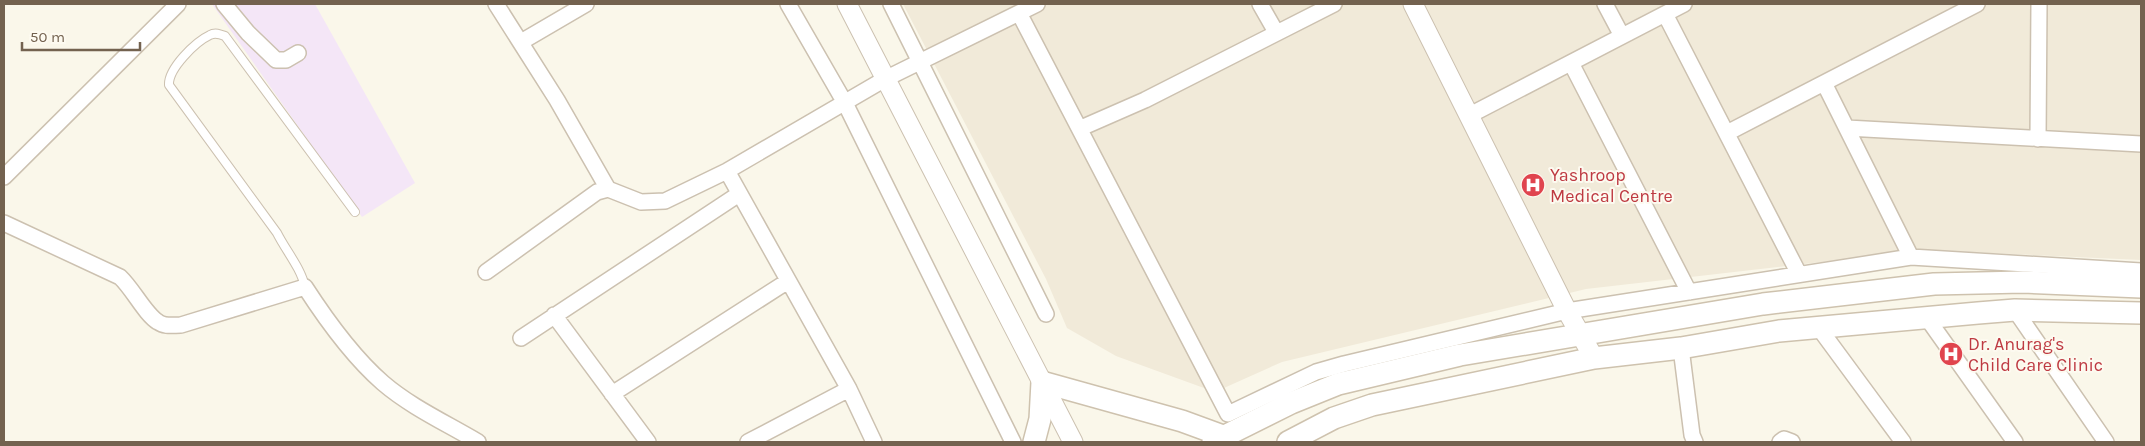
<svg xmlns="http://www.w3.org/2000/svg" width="2145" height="446" viewBox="0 0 2145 446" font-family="Karla,sans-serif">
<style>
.residential{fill:#f1ead9}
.education{fill:#f4e6f7}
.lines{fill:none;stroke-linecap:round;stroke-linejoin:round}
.service-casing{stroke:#ccc1b0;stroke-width:10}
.minor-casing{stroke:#ccc1b0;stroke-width:18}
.tertiary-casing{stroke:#ccc1b0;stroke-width:21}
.secondary-casing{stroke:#cec2ae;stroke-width:24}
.service{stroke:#fff;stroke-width:8}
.minor{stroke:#fff;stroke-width:15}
.tertiary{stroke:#fff;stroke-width:19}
.secondary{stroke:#fff;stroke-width:21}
.labels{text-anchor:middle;stroke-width:4;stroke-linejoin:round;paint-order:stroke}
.health-label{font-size:18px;fill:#be3a42;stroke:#fdfaf0;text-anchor:start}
</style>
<rect width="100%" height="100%" fill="#faf7ea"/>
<!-- residential -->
<path class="residential" d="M903 4H2141V260L1926 250 1586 289 1282 362 1215 392 1116 356 1067 328 1046 279Z"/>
<!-- education -->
<path class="education" d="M212 4H315L415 183 362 217Z"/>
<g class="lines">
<!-- service casing -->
<g class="service-casing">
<path id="service" d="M305 287C301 268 286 251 277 233L169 85C168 69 195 42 210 35 215 32 220 34 225 36L355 212"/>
</g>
<!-- minor casing -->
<g class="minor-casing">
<path id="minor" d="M224 4 248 33 276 60H286L298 53
M496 4 557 100 608 189
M788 4 845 103 1013 442
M891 4 1046 314
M1260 4 1276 32
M1605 4 1622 36
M1019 13 1228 414 1316 372 1344 364 1567 311 1911 257 2141 271
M1665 14 1799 274
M521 42 586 4
M1571 63 1689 292
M1824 83 1911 257
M1470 115 1684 4
M1081 128 1145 100 1334 4
M1847 128 2141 144
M1727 133 1977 4
M2038 139 2039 4
M727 171 849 389 874 442
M4 177 178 4
M4 223 120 277C133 289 145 314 158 322 165 327 173 325 181 325L305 287C327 321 353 357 383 383 411 407 446 423 478 442
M486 272 597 192 608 189 641 202 665 201 727 171 885 79 1037 4
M2015 310 2106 442
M554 315 648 442
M1927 318 2015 442
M1819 328 1903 442
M521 338 739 194
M1681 348 1692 435 1695 442
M612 394 788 281
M748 442 849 389
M1780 442 1784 439 1792 442"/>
</g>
<!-- tertiary casing -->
<g class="tertiary-casing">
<path id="tertiary" d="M847 4 1073 442
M1413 4 1567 311 1594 358"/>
</g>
<!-- secondary casing -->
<g class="secondary-casing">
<path id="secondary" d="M1034 442 1040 419 1042 382 1182 421 1223 436
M1213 442 1291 403 1338 384 1460 355 1763 304 1934 284 2023 282 2141 287
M1288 442 1334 418 1372 405 1594 358 1681 348 1779 331 1978 313 2015 310 2141 313"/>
</g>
<!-- service -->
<use href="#service" class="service"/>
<!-- minor -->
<use href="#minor" class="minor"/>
<!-- tertiary -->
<use href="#tertiary" class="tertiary"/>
<!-- secondary -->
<use href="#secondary" class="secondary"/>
</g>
<!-- icons -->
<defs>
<g id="hospital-disc" transform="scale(1.25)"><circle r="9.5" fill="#e0444e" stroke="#fdfaf0"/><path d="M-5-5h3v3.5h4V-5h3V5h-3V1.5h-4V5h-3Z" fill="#fff"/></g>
</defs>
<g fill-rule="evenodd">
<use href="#hospital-disc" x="1533" y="185"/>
<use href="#hospital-disc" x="1951" y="354"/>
</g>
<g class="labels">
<!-- health labels -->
<g class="health-label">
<text x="1550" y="181">Yashroop<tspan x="1550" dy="21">Medical Centre</tspan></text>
<text x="1968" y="350">Dr. Anurag's<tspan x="1968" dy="21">Child Care Clinic</tspan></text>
</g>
</g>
<!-- border -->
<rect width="2145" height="446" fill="none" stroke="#73624f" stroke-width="10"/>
<!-- scale -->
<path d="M22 42v8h118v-8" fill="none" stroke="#73624f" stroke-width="2.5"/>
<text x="30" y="42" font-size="15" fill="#73624f" stroke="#fdfaf0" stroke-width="4" paint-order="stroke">50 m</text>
</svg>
